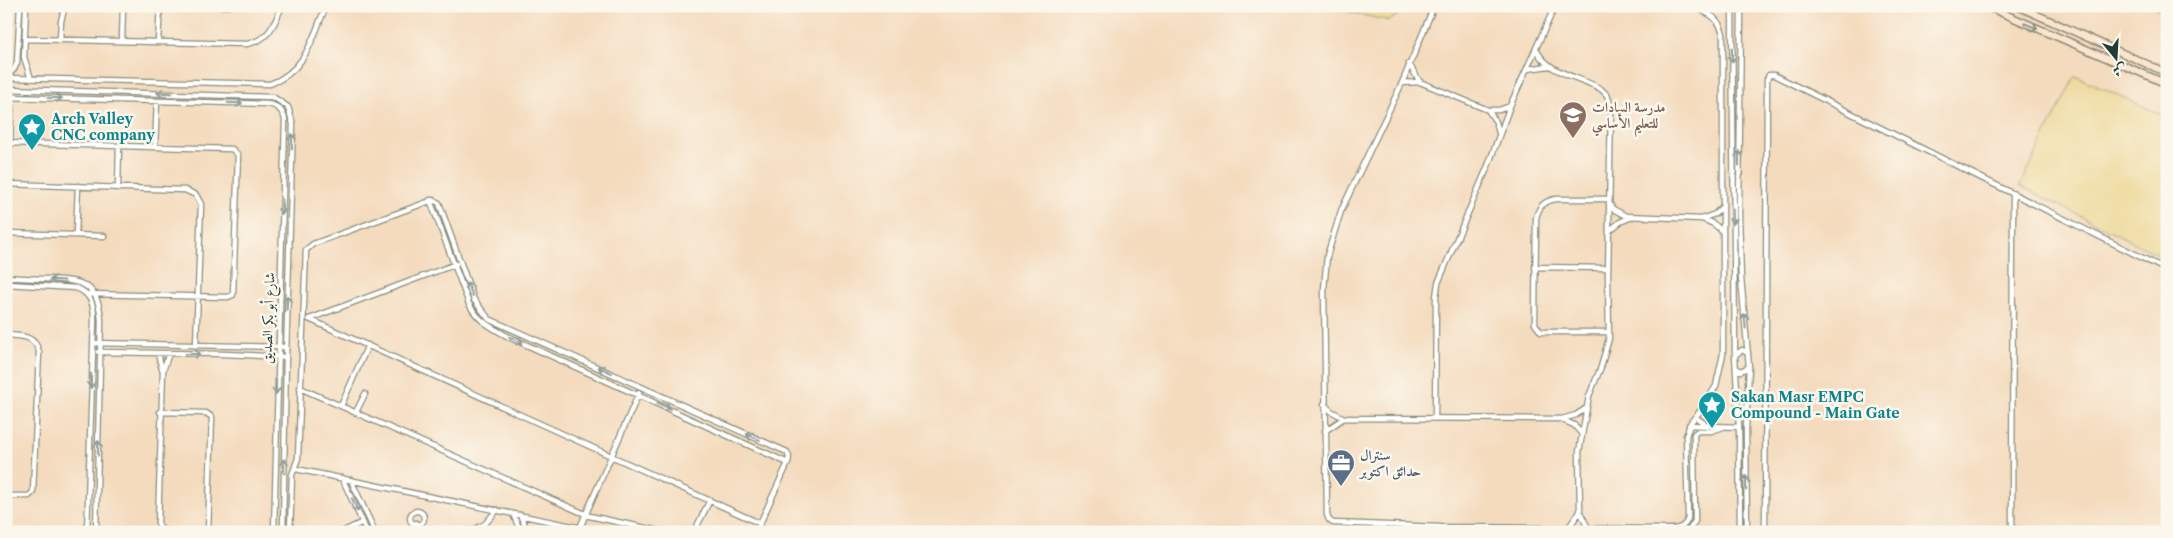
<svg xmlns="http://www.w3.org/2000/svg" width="2173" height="538" viewBox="0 0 2173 538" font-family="'Libre Caslon Text',Amiri,serif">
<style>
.sand{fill:#eeda9e;stroke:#868c69}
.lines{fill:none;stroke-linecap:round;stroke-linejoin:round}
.street-casing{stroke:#8a8c79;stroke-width:7}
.secondary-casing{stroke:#8a8c79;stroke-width:9}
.street{stroke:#fff;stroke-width:4.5}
.secondary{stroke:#fce5cf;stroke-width:6}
.oneway{stroke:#8e9182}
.oneway2{stroke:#8f9e9a}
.labels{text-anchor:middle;stroke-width:5;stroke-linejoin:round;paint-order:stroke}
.education-label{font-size:14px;font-weight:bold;fill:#785e54;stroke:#fbf7ec;text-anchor:start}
.culture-label{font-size:14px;font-weight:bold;fill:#0d838f;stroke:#fbf7ec;text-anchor:start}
.street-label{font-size:14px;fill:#1f3d34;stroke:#fbf7ec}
.service-label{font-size:14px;font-weight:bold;fill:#4e5e75;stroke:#fbf7ec;text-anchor:start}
</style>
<rect width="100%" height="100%" fill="#fbf7ec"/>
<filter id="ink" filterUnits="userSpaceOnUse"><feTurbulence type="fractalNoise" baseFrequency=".02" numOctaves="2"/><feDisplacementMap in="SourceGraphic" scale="10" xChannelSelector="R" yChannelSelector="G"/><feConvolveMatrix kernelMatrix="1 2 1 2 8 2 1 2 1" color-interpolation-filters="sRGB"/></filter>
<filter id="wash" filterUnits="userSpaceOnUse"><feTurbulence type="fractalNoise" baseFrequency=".0096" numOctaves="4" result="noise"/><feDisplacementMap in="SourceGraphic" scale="20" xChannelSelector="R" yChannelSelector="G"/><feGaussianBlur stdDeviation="1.12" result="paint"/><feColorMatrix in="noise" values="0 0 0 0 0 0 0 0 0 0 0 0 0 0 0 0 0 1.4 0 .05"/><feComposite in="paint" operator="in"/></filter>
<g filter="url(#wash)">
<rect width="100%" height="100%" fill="#f4dbbe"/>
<!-- sand -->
<path class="sand" d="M1323 6H1411L1389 21Z
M2075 76 2167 117V259L2020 186Z"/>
</g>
<g filter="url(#ink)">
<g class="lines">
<!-- street casing -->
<g class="street-casing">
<path id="street" d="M26 6 24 57 31 79
M216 6H229
M1434 6 1402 83 1341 211 1327 256 1324 289 1327 515 1329 520 1333 523 1440 527 1658 529C1670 529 1684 532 1688 518L1686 436 1691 422 1702 409 1716 386 1723 354V34C1719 17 1708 13 1693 6
M1732 6 1735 355 1739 427 1740 532
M1741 6 1739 214 1741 278 1749 367 1746 429 1747 532
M2151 6 2167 13
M25 39 247 44C269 40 274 25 282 6
M60 40 61 21 65 6
M122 41 123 6
M158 42 160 6
M1536 49C1547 74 1579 76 1601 89L1607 95 1611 106 1608 276 1609 338 1601 367 1589 396 1579 452 1580 512 1588 528
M1409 64 1420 82
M1527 69 1549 66
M6 76 14 69 17 63 20 6
M6 78 270 84C306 71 312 39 326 6
M1402 83 1420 82 1488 110H1499L1510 106
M6 89 273 97 288 107 293 124 286 357 283 532
M6 97 267 104C277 105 283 110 285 120L274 532
M1488 110 1496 122 1499 133
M6 143 232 149 238 155 233 295 228 297 87 294
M155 147 157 101
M6 184 185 190 196 195 201 204 196 346
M8 184 12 97
M118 188 119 146
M1609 199H1556C1544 201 1539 206 1536 218L1535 319V324L1541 332H1609
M430 200 469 304C478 321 492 328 509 337L788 463
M1609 203 1613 209 1626 216 1701 219 1715 214 1723 206
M1702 219 1714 224 1723 232
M1609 231 1620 222 1632 217
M6 233 104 236
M76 235 78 186
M1535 267 1608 268
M6 277C21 278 35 279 49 279 82 281 99 283 101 321L96 532
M6 284 76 288C91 293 94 305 94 319L87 532
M309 319 759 523
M309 319 456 264
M6 335C21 336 35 335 39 352L33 492 29 496H6
M93 343 286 347
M98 352 224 354 286 357
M169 353 163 371 158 523 162 530 175 532
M158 354 162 369
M1735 355 1742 350 1748 353
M1736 368 1741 371 1749 367
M300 388 585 514
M1324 404 1331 411 1344 418 1562 419 1576 415 1585 409
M341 406 368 345
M160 412 206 413 212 417 208 532
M356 412 365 394
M1695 417 1707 425
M1435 418 1436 297 1438 283 1488 166 1510 106 1555 6
M1563 420 1574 425 1581 433
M1689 425 1739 427
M1325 431 1344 418
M296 469 601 532
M342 478 367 532
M351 480 375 532
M410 518a7 7 0 1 1 14 0a7 7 0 1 1-14 0Z
M513 514 521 532
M520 515 528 532
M585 515 664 532
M1568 528 1580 512
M290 532 292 475 298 458 306 250 313 244 433 200 439 203 474 300 489 319 787 452 789 457 788 463 756 532
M342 532 363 522
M414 532 416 523
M470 532 485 524 497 510
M578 532 639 393
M694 532 710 500
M1688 532 1695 521 1694 434 1698 431H1711L1723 427
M1765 532 1767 79 1769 75H1774L2167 270
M2012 532 2013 195"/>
</g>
<!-- secondary casing -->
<g class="secondary-casing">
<path id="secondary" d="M1986 6 2167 84
M2017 6 2167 73"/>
</g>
<!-- street -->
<use href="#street" class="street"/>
<!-- secondary -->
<use href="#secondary" class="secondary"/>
</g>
<!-- one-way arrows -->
<defs><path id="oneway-shaft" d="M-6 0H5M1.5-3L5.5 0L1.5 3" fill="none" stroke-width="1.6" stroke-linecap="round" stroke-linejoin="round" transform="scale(1.25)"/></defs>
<use class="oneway" href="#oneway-shaft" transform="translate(2031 26) rotate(23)"/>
<g class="oneway2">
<use href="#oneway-shaft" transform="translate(1732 55) rotate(90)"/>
<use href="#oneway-shaft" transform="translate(164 93) rotate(-178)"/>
<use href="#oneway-shaft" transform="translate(55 98) rotate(2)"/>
<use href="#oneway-shaft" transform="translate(235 103) rotate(2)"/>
<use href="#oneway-shaft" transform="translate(292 141) rotate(-89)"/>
<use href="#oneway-shaft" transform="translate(1739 158) rotate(-90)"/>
<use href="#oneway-shaft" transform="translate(282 207) rotate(92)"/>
<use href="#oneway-shaft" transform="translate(1733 217) rotate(89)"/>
<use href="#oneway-shaft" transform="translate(57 280) rotate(-177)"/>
<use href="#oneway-shaft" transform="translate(470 289) rotate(-111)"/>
<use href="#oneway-shaft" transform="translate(287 303) rotate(-88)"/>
<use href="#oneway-shaft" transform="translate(1745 321) rotate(-95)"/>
<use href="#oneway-shaft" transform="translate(516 340) rotate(24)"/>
<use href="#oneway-shaft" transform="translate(193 354)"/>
<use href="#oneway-shaft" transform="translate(605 370) rotate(-156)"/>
<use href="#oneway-shaft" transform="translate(91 381) rotate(91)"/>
<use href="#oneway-shaft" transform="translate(276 387) rotate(91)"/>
<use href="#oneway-shaft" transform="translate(664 406) rotate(25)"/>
<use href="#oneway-shaft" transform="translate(753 437) rotate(-156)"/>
<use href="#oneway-shaft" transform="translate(98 448) rotate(-89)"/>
<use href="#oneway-shaft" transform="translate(284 466) rotate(-89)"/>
<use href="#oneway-shaft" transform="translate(1746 483) rotate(-91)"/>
<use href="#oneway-shaft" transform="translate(355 505) rotate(65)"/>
</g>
</g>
<!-- icons -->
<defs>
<g id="school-pin" transform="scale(1.4375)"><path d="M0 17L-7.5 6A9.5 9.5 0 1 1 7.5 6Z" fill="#8d6e63" stroke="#fbf7ec"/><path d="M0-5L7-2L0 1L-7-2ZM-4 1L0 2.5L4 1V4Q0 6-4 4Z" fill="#fff"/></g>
<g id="sight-pin" transform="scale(1.4375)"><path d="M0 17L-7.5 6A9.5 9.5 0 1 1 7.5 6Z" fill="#0f9aa8" stroke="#fbf7ec"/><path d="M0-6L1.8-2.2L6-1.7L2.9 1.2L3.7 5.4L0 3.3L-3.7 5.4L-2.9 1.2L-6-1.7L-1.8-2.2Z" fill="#fff"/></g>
<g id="office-pin" transform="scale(1.4375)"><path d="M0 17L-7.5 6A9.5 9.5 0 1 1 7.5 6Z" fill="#5c6f8a" stroke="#fbf7ec"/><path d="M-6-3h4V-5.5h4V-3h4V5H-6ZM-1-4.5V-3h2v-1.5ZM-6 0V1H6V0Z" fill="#fff"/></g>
</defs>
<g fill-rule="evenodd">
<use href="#school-pin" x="1573" y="115"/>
<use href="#sight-pin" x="32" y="127"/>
<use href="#sight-pin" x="1712" y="405"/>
<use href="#office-pin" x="1341" y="463"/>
</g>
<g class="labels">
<!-- education labels -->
<g class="education-label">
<text x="1592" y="112">مدرسة السادات<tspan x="1592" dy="16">للتعليم الأساسي</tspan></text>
</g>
<!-- culture labels -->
<g class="culture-label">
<text x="51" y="124">Arch Valley<tspan x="51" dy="16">CNC company</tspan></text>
<text x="1731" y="402">Sakan Masr EMPC<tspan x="1731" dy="16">Compound - Main Gate</tspan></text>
</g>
<!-- street labels -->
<g class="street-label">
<text transform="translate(268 318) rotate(-88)" y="5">شارع أبو بكر الصديق</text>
</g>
<!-- service labels -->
<g class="service-label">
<text x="1360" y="460">سنترال<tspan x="1360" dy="16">حدائق اكتوبر</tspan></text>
</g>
</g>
<!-- margin -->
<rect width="2173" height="538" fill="none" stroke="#fbf7ec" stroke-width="25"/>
<!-- north arrow -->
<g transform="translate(2116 58) rotate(162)" stroke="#fbf7ec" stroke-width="4" paint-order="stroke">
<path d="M0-4L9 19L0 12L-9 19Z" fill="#1f3d34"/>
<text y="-8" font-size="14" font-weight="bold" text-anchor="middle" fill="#1f3d34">ش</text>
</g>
</svg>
